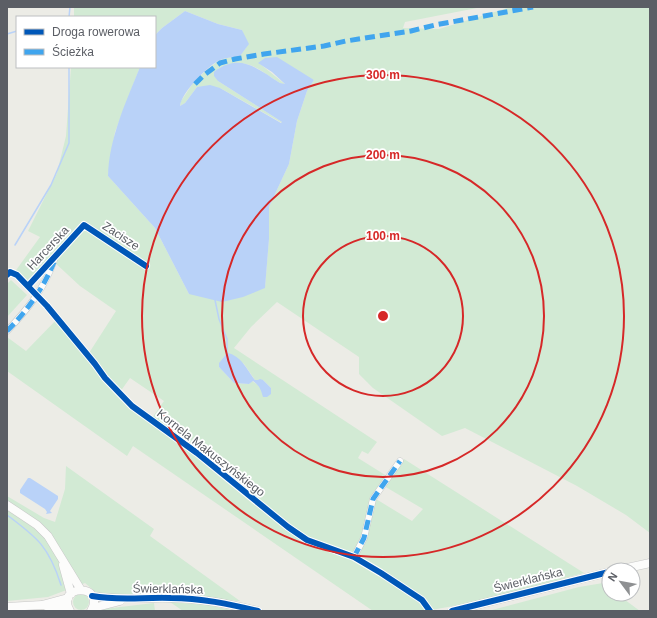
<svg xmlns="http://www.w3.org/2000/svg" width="657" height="618" viewBox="0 0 657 618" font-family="Arial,sans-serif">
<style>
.green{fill:#d2ead4;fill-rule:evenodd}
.water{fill:#b9d2f8}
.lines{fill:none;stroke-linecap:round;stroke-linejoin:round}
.stream{stroke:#b9d2f8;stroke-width:1.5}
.minor-casing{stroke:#c8c8c8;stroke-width:7}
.tertiary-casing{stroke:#c8c8c8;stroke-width:9}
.minor{stroke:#fcfcfb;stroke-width:6}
.tertiary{stroke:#fcfcfb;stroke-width:8}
.quiet{stroke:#40a5ee;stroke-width:5;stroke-dasharray:10 5;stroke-linecap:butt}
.cycleway-casing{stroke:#fff;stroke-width:8}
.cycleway{stroke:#0057b8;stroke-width:6}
.ring{fill:none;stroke:#d62828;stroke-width:2}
.labels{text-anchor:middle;stroke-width:3.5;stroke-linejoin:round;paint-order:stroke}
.street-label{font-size:12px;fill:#5b5e65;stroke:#fff}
.centre{fill:#d62828;stroke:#fff;stroke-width:2}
.ring-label{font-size:12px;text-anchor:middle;font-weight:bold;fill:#d62828;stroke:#fff;stroke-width:3.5;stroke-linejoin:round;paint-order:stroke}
</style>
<rect width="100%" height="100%" fill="#ecece6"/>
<!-- green -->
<path class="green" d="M74 7H482L405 22 403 28 439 29 511 7H650V533L626 515 577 486 465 428 442 436 373 388 359 374V357L277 302 251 327 234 348 377 442 368 454 362 451 358 458 390 478 404 459 584 573 471 603 425 611H373L133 446 127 456 7 371V337L26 351 60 316 89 353 116 311 80 286 53 261 55 258 72 243 64 242 50 259 28 282 14 273 40 237 28 231 57 173 66 136 71 67H140L115 132 108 176 155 228 189 294 265 287 269 239V207L289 164 297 121 307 91 314 80 259 63 286 85 280 83C258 69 246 55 218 69V81L282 122V123L220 88 197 87 185 103 180 106 181 101 195 80 219 60 240 55 246 48 242 30 218 24 185 11 162 28 155 35V17H74ZM227 353 244 364 255 380H263L271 388 261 389 258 385 252 381 249 384 234 383 219 367C220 361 223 358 227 353ZM130 378 164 401 152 418 132 404 120 392ZM384 486 423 509 412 521 376 499Z
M11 280 27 295 7 317V284Z
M66 466 154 529 150 536 240 601 148 594 99 595 85 583 48 597 7 601V496L44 518 55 522 65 489Z
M603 583 609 588V594H617L640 611H488L579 587Z
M73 602a8 8 0 1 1 16 0a8 8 0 1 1-16 0Z
M170 602 209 605 235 611H183Z
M154 603 155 611H101L103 609Z"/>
<!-- water -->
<path class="water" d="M185 11 218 24 242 30 249 44 240 56C233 57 224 58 218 61 206 68 182 92 180 106L185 103 197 87 210 85 220 88 281 123 282 122 218 81 214 76V72C240 52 258 69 280 83L285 84 272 72 258 63 265 58 277 57 314 80 307 91 297 121 289 164 269 207V239L265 288 243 297 222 302 189 294 155 228 108 176C109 138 126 102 140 67H155V35L162 28Z
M227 353C241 355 247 370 255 380H258L260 379 263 380 271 388V394L267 397H263C261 390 260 386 253 381L249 384 234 383 219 367V363Z
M28 478H30L58 496V499L50 511 52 513 46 514 47 512 45 509 20 493V490Z"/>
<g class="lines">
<!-- stream -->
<path class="stream" d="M69 17 70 7
M7 34 17 31
M15 245 51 185 69 143V67
M215 300 219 319 227 339V353
M7 515C38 538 49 547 61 585"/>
<!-- minor casing -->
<g class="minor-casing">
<path id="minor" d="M7 275 10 272 17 275 47 306 95 364 105 378 132 406 197 453 288 527 307 540 354 557 381 573 422 600 430 611
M28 286 84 225 146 266
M7 331C27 310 45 288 54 260
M354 557 364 538 373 499 400 461"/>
</g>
<!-- tertiary casing -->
<g class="tertiary-casing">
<path id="tertiary" d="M7 505 37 525 48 536 81 590
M63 565 71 594
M618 570 650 563
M92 596C118 601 144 597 171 598 201 598 229 604 258 611
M46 606 68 608
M7 607 42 605 68 598
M93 608 120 601
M70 611C54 584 107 583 91 611
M452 611 609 572"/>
</g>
<!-- minor -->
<use href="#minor" class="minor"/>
<!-- tertiary -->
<use href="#tertiary" class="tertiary"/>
<!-- quiet -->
<path class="quiet" d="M195 84 204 75 220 63 235 59 264 54 324 46 346 41 411 31 435 25 533 7
M7 331C27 311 43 289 54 262
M354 557 364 538 373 499 400 461"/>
<!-- cycleway casing -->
<g class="cycleway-casing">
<path id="cycleway" d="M7 275 10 272 17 275 47 306 95 364 105 378 132 406 197 453 288 527 307 540 354 557 381 573 422 600 430 611
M28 286 84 225 146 266
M92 596C118 601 144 597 171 598 201 598 229 604 258 611
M452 611 609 572"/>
</g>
<!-- cycleway -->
<use href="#cycleway" class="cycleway"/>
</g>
<!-- distance rings -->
<g class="ring">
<circle cx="383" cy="316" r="80"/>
<circle cx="383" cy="316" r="161"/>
<circle cx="383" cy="316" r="241"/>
</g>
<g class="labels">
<!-- street labels -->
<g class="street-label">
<text transform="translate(121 236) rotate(33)" y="4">Zacisze</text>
<text transform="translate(48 248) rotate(-47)" y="4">Harcerska</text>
<text transform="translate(211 453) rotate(38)" y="4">Kornela Makuszyńskiego</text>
<text transform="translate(528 580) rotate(-14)" y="4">Świerklańska</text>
<text transform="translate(168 589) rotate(1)" y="4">Świerklańska</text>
</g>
</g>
<circle cx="383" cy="316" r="6" class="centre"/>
<g class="ring-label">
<text x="383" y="79">300 m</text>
<text x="383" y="159">200 m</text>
<text x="383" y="240">100 m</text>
</g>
<!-- border -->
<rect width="657" height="618" fill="none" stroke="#5b5e65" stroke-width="16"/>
<!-- legend -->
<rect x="16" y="16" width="140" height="52" fill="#ffffff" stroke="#bdbfc1"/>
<rect x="24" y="29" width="20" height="6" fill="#0057b8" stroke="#bdbfc1"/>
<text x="52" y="36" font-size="12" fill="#5b5e65">Droga rowerowa</text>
<rect x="24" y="49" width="20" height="6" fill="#40a5ee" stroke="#bdbfc1"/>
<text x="52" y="56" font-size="12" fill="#5b5e65">Ścieżka</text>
<!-- north arrow -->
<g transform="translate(621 582) rotate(302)"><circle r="19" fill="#ffffff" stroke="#bdbfc1"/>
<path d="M0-3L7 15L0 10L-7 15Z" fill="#8e9092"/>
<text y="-6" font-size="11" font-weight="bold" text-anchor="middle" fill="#5b5e65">N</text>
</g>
</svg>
